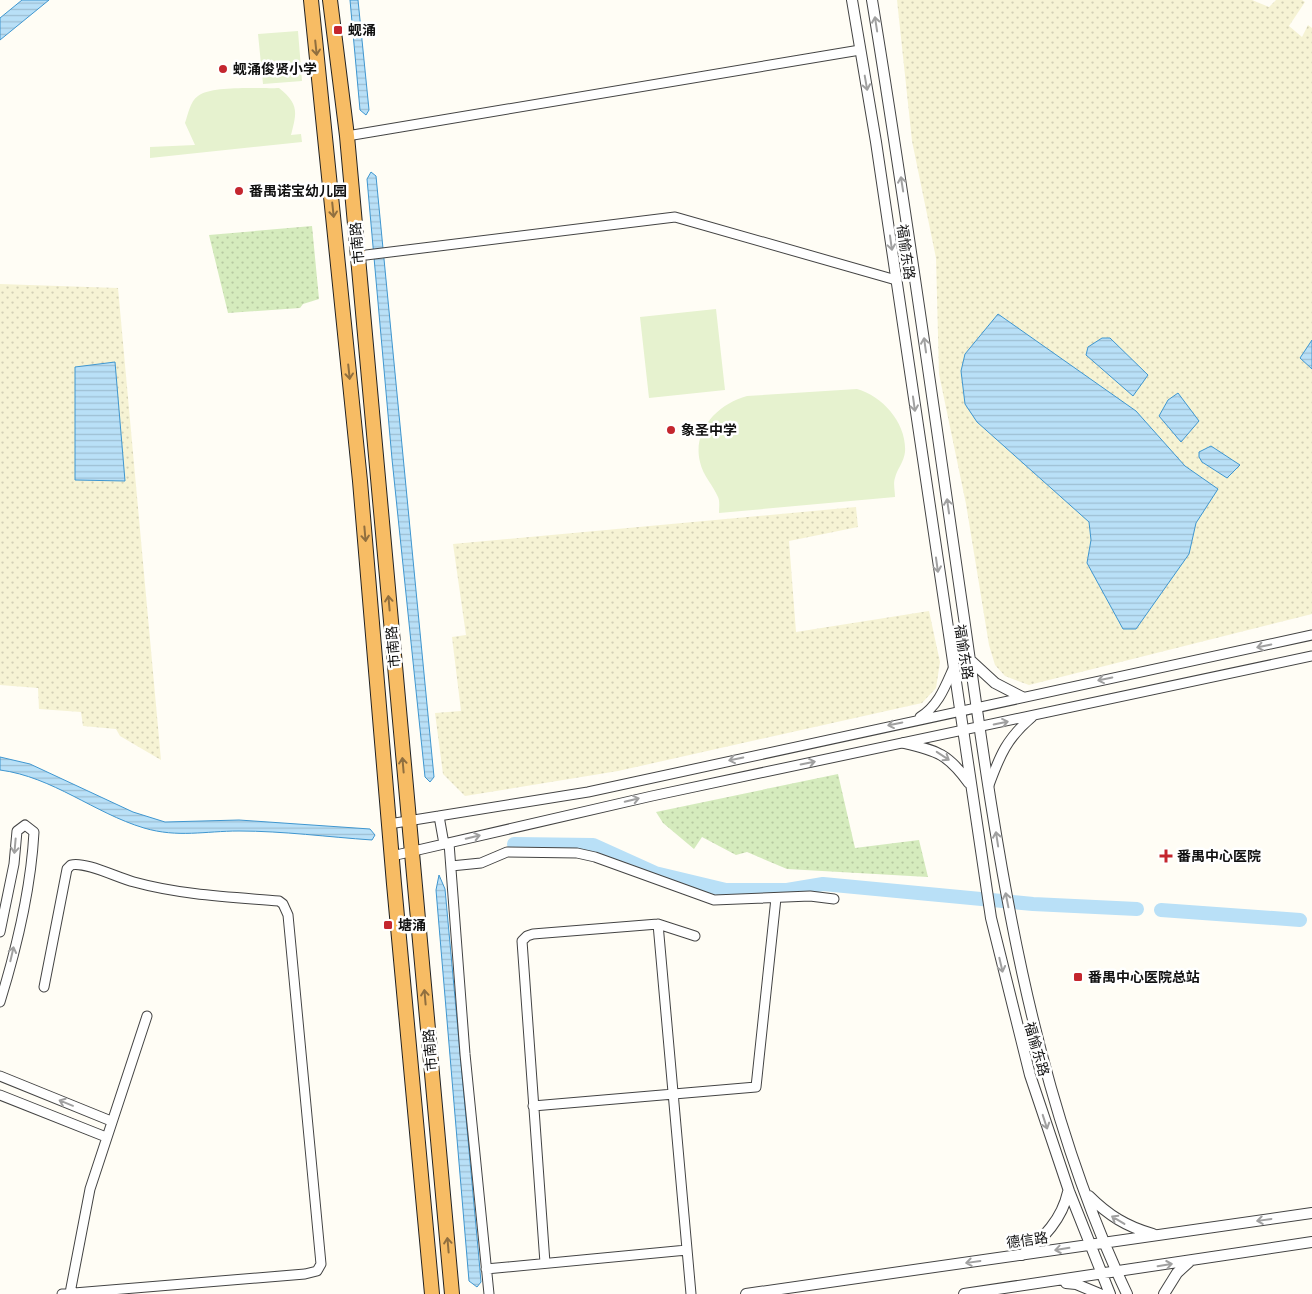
<svg xmlns="http://www.w3.org/2000/svg" width="1312" height="1294" viewBox="0 0 1312 1294" font-family="'Noto Serif','Noto Sans SC',serif">
<style>
.farmland{fill:url(#farmland-dots)}
.grass{fill:url(#grass-dots)}
.pitch{fill:#e6f2cf}
.water{fill:url(#water-rules);stroke:#3f96cf}
.lines{fill:none;stroke-linecap:round;stroke-linejoin:round}
.river{stroke:#b9e0f7;stroke-width:14}
.minor-casing{stroke:#444;stroke-width:11}
.tertiary-casing{stroke:#444;stroke-width:12}
.trunk-casing{stroke:#222;stroke-width:16}
.minor{stroke:#fff;stroke-width:9}
.tertiary{stroke:#fff;stroke-width:10}
.trunk{stroke:#f7bc64;stroke-width:14}
.oneway{stroke:#a0a0a0}
.oneway2{stroke:#906f3f}
.poi-dot{fill:#c4262e;stroke:#fff;stroke-width:2}
.labels{text-anchor:middle;stroke-width:5;stroke-linejoin:round;paint-order:stroke}
.poi-label{font-size:14px;font-weight:bold;fill:#111;stroke:#fff;text-anchor:start}
.street-label{font-size:14px;fill:#111;stroke:#fff}
</style>
<defs>
<pattern id="farmland-dots" width="8" height="8" patternUnits="userSpaceOnUse" patternTransform="scale(1.25)"><rect width="8" height="8" fill="#f6f3d4"/><path d="M2 2h.1M6 6h.1" fill="none" stroke="#d2cfb5" stroke-width="1.8" stroke-linecap="round"/></pattern>
<pattern id="grass-dots" width="8" height="8" patternUnits="userSpaceOnUse" patternTransform="scale(1.25)"><rect width="8" height="8" fill="#d5ebbd"/><path d="M2 2h.1M6 6h.1" fill="none" stroke="#b6c8a1" stroke-width="1.8" stroke-linecap="round"/></pattern>
<pattern id="water-rules" width="6" height="5" patternUnits="userSpaceOnUse" patternTransform="scale(1.25)"><rect width="6" height="5" fill="#b9e0f7"/><path d="M0 2.5h6" fill="none" stroke="#9ebfd3"/></pattern>
</defs>
<rect width="100%" height="100%" fill="#fffdf5"/>
<!-- farmland -->
<path class="farmland" d="M897 0H1252L1269 7 1276 0H1302L1305 2 1289 26 1302 37 1308 25 1312 28V614L1029 685 1005 676 995 665 989 645 966 504 939 374 936 258 912 141Z
M0 284 118 288 161 760 120 736 116 729 83 726 81 712 39 709 38 688 0 685Z
M856 507 858 527 789 541 796 632 929 611 940 662 936 688 922 703 618 771 465 796 443 774 435 713 461 711 452 637 466 635 453 544Z"/>
<!-- grass -->
<path class="grass" d="M312 226 319 299 303 304 300 308 228 313 209 235Z
M838 774 855 848 919 840 928 877 787 869 747 852 736 855 702 837 694 849 663 823 656 812Z"/>
<!-- pitch -->
<path class="pitch" d="M298 31 302 81 263 84 258 34Z
M279 88C299 104 297 112 291 135L301 134 302 142 150 158V147L195 145 185 123C188 115 190 101 198 96 213 85 260 89 279 88Z
M716 309 725 390 649 398 640 317Z
M857 389C883 396 907 424 905 452 904 462 897 469 895 478 893 483 895 491 895 497L719 513C719 508 720 501 718 497 713 485 703 476 700 462 692 430 718 404 747 396Z"/>
<!-- water -->
<path class="water" d="M22 0H49L0 40V18Z
M350 0H358L369 110 366 115 360 110Z
M371 172 376 176 434 777 430 782 425 777 392 459 367 179Z
M998 314 1136 411 1185 466 1218 489 1196 523 1189 554 1136 629H1123L1087 563 1091 540 1089 522 977 422 965 404 961 371 965 354Z
M1102 338H1110L1148 375 1133 396 1086 355 1088 347Z
M1312 340V369L1300 358Z
M115 362 125 481 75 480V367Z
M1178 393 1199 421 1181 442 1159 416 1168 400Z
M1211 446 1240 465 1227 478 1202 462 1199 457V452Z
M0 757 30 764 133 812 165 822 239 820 370 829 375 835 372 840C328 837 283 831 239 831 205 831 178 838 144 828 94 813 53 777 0 770Z
M439 875 445 889 479 1259 481 1282 477 1287 469 1281 436 890Z"/>
<g class="lines">
<!-- river -->
<path class="river" d="M514 844 593 845 655 873 726 890H787L823 884 1033 904 1137 909
M1161 910 1300 920"/>
<!-- minor casing -->
<g class="minor-casing">
<path id="minor" d="M347 136 860 50
M358 256 675 217 896 280
M920 717C938 706 945 687 953 669
M989 785C1000 755 1007 738 1032 717
M439 816 444 844
M389 824 588 792 1312 635
M449 843 465 1054 489 1294
M392 856 652 796 1312 656
M451 866 481 863 507 852 577 853 595 857 714 900 810 896 834 899
M658 924 691 1294
M0 932 14 864 17 831 25 825 34 832C31 888 17 947 0 1002
M44 987 67 869 71 865C85 861 118 878 134 882 181 895 231 897 279 901L283 904 288 915 321 1264 317 1271 305 1274 62 1294
M0 1076 111 1121
M0 1095 106 1137
M533 1106 756 1087 776 898
M545 1263 522 941 527 936 533 934 658 924 695 936
M486 1269 687 1250
M70 1293 90 1189 147 1016"/>
</g>
<!-- tertiary casing -->
<g class="tertiary-casing">
<path id="tertiary" d="M852 0 876 142 991 918 1030 1075 1069 1191 1110 1294
M872 0C906 206 934 412 964 618 996 846 1027 1083 1127 1294
M970 660 995 683 1022 697
M904 743C938 751 948 754 969 783
M1089 1196C1108 1215 1127 1227 1153 1234
M1022 1255C1044 1238 1062 1219 1068 1192
M1066 1283 1076 1284 1100 1294
M746 1294 1312 1213
M964 1294 1312 1242
M1164 1294 1177 1273 1189 1262"/>
</g>
<!-- trunk casing -->
<g class="trunk-casing">
<path id="trunk" d="M311 0 360 481 394 884 432 1294
M330 0 347 136 452 1294"/>
</g>
<!-- minor -->
<use href="#minor" class="minor"/>
<!-- tertiary -->
<use href="#tertiary" class="tertiary"/>
<!-- trunk -->
<use href="#trunk" class="trunk"/>
</g>
<!-- one-way arrows -->
<defs><path id="oneway-shaft" d="M-6 0H5M1.5-3L5.5 0L1.5 3" fill="none" stroke-width="1.6" stroke-linecap="round" stroke-linejoin="round" transform="scale(1.25)"/></defs>
<g class="oneway">
<use href="#oneway-shaft" transform="translate(876 24) rotate(-99)"/>
<use href="#oneway-shaft" transform="translate(866 83) rotate(80)"/>
<use href="#oneway-shaft" transform="translate(902 184) rotate(-99)"/>
<use href="#oneway-shaft" transform="translate(891 243) rotate(82)"/>
<use href="#oneway-shaft" transform="translate(925 345) rotate(-98)"/>
<use href="#oneway-shaft" transform="translate(914 404) rotate(82)"/>
<use href="#oneway-shaft" transform="translate(948 506) rotate(-98)"/>
<use href="#oneway-shaft" transform="translate(937 565) rotate(82)"/>
<use href="#oneway-shaft" transform="translate(1264 646) rotate(168)"/>
<use href="#oneway-shaft" transform="translate(1105 679) rotate(168)"/>
<use href="#oneway-shaft" transform="translate(1001 723) rotate(-12)"/>
<use href="#oneway-shaft" transform="translate(895 724) rotate(168)"/>
<use href="#oneway-shaft" transform="translate(943 756) rotate(33)"/>
<use href="#oneway-shaft" transform="translate(736 759) rotate(168)"/>
<use href="#oneway-shaft" transform="translate(808 763) rotate(-12)"/>
<use href="#oneway-shaft" transform="translate(632 800) rotate(-13)"/>
<use href="#oneway-shaft" transform="translate(473 837) rotate(-13)"/>
<use href="#oneway-shaft" transform="translate(997 839) rotate(-99)"/>
<use href="#oneway-shaft" transform="translate(15 846) rotate(95)"/>
<use href="#oneway-shaft" transform="translate(1007 900) rotate(-101)"/>
<use href="#oneway-shaft" transform="translate(12 954) rotate(-77)"/>
<use href="#oneway-shaft" transform="translate(1001 965) rotate(77)"/>
<use href="#oneway-shaft" transform="translate(66 1103) rotate(-158)"/>
<use href="#oneway-shaft" transform="translate(1045 1122) rotate(72)"/>
<use href="#oneway-shaft" transform="translate(1118 1220) rotate(-149)"/>
<use href="#oneway-shaft" transform="translate(1264 1220) rotate(172)"/>
<use href="#oneway-shaft" transform="translate(1062 1249) rotate(171)"/>
<use href="#oneway-shaft" transform="translate(973 1262) rotate(172)"/>
<use href="#oneway-shaft" transform="translate(1165 1265) rotate(-9)"/>
</g>
<g class="oneway2">
<use href="#oneway-shaft" transform="translate(316 48) rotate(84)"/>
<use href="#oneway-shaft" transform="translate(333 210) rotate(84)"/>
<use href="#oneway-shaft" transform="translate(349 372) rotate(84)"/>
<use href="#oneway-shaft" transform="translate(365 534) rotate(85)"/>
<use href="#oneway-shaft" transform="translate(389 603) rotate(-95)"/>
<use href="#oneway-shaft" transform="translate(403 765) rotate(-95)"/>
<use href="#oneway-shaft" transform="translate(425 997) rotate(-95)"/>
<use href="#oneway-shaft" transform="translate(448 1245) rotate(-95)"/>
</g>
<!-- markers -->
<g class="poi-dot">
<rect x="333" y="25" width="10" height="10" rx="2.5"/>
<circle cx="223" cy="69" r="5"/>
<circle cx="239" cy="191" r="5"/>
<circle cx="671" cy="430" r="5"/>
<path d="M1163.5 848.5h5v5h5v5h-5v5h-5v-5h-5v-5h5z"/>
<rect x="383" y="920" width="10" height="10" rx="2.5"/>
<rect x="1073" y="972" width="10" height="10" rx="2.5"/>
</g>
<g class="labels">
<!-- poi labels -->
<g class="poi-label">
<text x="348" y="35">蚬涌</text>
<text x="233" y="74">蚬涌俊贤小学</text>
<text x="249" y="196">番禺诺宝幼儿园</text>
<text x="681" y="435">象圣中学</text>
<text x="1177" y="861">番禺中心医院</text>
<text x="398" y="930">塘涌</text>
<text x="1088" y="982">番禺中心医院总站</text>
</g>
<!-- street labels -->
<g class="street-label">
<text transform="translate(357 243) rotate(-95)" y="5">市南路</text>
<text transform="translate(906 252) rotate(82)" y="5">福愉东路</text>
<text transform="translate(393 647) rotate(-95)" y="5">市南路</text>
<text transform="translate(964 652) rotate(81)" y="5">福愉东路</text>
<text transform="translate(1037 1049) rotate(74)" y="5">福愉东路</text>
<text transform="translate(430 1050) rotate(-95)" y="5">市南路</text>
<text transform="translate(1027 1240) rotate(-8)" y="5">德信路</text>
</g>
</g>
</svg>
